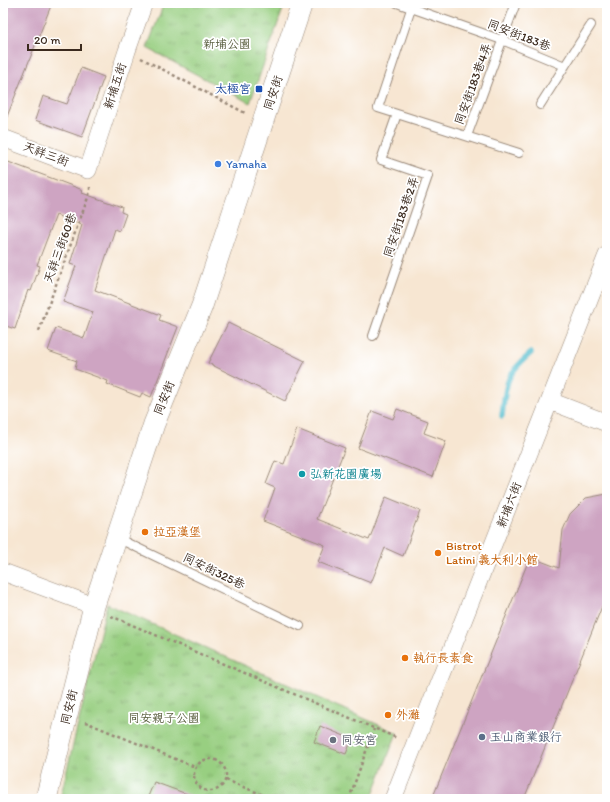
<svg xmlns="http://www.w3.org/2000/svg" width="610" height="802" viewBox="0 0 610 802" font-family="Itim,'LXGW WenKai TC',sans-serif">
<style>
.grass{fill:url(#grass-tufts);stroke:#6a7c50}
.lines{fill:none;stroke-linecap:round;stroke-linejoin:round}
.stream{stroke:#51bccc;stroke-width:5.5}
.building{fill:#cea4c2}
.service-casing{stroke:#998878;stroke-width:10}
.minor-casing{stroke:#998878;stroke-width:18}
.tertiary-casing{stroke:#998878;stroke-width:22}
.path{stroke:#998878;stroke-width:2.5;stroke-dasharray:3 3;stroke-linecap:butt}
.service{stroke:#fff;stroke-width:8}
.minor{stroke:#fff;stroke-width:17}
.tertiary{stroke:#fff;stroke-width:21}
.transit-dot{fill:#1a4fb4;stroke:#fff;stroke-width:1.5}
.shop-dot{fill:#3f7fe0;stroke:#fff;stroke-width:1.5}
.culture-dot{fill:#0f9aa8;stroke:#fff;stroke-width:1.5}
.food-dot{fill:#e8710a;stroke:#fff;stroke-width:1.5}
.service-dot{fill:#5c6f8a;stroke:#fff;stroke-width:1.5}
.worship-dot{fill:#6b7280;stroke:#fff;stroke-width:1.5}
.labels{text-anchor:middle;stroke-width:3.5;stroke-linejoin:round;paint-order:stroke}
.street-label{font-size:12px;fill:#3b2a1e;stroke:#fff}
.park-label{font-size:12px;fill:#575c3c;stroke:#fff}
.transit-label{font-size:12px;fill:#164399;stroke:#fff;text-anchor:end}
.shop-label{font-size:12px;fill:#366cbe;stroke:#fff;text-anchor:start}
.culture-label{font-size:12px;fill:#0d838f;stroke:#fff;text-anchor:start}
.food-label{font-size:12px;fill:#c56008;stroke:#fff;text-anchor:start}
.service-label{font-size:12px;fill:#4e5e75;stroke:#fff;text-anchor:start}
.worship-label{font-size:12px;fill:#5b616d;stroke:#fff;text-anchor:start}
</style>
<defs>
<pattern id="grass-tufts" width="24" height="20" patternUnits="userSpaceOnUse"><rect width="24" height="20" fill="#98cf81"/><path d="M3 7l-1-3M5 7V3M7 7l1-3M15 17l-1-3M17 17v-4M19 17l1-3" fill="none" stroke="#7da869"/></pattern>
</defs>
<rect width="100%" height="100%" fill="#fff"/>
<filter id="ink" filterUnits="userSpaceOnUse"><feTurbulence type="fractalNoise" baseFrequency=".025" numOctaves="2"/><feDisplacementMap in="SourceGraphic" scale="8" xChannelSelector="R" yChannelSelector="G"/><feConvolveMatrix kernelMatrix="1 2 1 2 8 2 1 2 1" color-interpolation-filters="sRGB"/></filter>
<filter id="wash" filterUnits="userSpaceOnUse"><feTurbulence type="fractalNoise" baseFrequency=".012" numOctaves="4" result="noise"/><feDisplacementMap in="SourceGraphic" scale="16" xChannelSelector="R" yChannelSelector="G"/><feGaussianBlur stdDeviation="0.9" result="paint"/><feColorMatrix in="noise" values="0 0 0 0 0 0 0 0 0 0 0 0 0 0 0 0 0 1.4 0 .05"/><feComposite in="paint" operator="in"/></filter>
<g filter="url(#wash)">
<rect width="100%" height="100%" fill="#f7e6d2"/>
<!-- grass -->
<path class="grass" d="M164 3H278L284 6 250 103 147 48Z
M107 604 397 733 371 799H60Z"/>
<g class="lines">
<!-- stream -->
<path class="stream" d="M502 416C506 383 505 375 531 353"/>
</g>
<g id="blocks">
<!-- building -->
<path class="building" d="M3 3H52L4 124H3Z
M81 68 104 77 82 137 35 120 43 96 67 104Z
M3 160 83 190 82 193 122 207 121 212 126 214 120 231 115 229 95 290 161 315 159 320 178 327 151 397 142 393 140 397 107 384 108 381 75 369 77 361 48 351 56 328 84 338 93 312 63 302 76 266 70 264 82 225 56 215 37 265 40 266 31 291 28 290 15 329 3 325Z
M228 323 305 361 285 401 208 363Z
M397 409 428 421 424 433 446 441 433 477 358 448 372 411 393 419Z
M297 429 345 448 317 519 369 540 386 497 420 511 403 556 385 548 371 583 318 562 325 545 263 521 275 488 266 484 275 461 284 464Z
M607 494V594L524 799H432L530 557 559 568 563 530 570 514 586 498Z
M320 726 352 739 346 754 314 742Z
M154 782 195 797V799H147Z"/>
</g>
</g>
<g filter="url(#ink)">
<use href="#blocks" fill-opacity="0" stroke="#998878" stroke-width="1"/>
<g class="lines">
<!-- service casing -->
<g class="service-casing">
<path id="service" d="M397 3 502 40 565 66
M540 105 591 25
M397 114 519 153
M467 136 516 3
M373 336 428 176 381 160 397 114 378 108 413 3
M117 538 300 626"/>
</g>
<!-- minor casing -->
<g class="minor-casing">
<path id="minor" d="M3 138 88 170 127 51 144 3
M550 401 607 423
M3 572 94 606
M393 799 607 255"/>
</g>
<!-- tertiary casing -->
<g class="tertiary-casing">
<path id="tertiary" d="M46 799 94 606 154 424 202 306 302 3"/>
</g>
<!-- path -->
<path class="path" d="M141 58 247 114
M39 331 90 192V187
M111 616 397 738
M85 722 195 767
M194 775a16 16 0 1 1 32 0a16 16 0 1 1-32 0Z
M226 780 273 799
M349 799 374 729"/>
<!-- service -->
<use href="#service" class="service"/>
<!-- minor -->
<use href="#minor" class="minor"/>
<!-- tertiary -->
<use href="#tertiary" class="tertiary"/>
</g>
</g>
<!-- markers -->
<rect class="transit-dot" x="255" y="85" width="8" height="8" rx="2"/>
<circle class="shop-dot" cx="218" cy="164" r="4"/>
<circle class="culture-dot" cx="302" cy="474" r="4"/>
<g class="food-dot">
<circle cx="145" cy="532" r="4"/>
<circle cx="438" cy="553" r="4"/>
<circle cx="405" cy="658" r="4"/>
<circle cx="388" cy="715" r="4"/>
</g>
<circle class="service-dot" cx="482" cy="737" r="4"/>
<circle class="worship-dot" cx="333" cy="740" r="4"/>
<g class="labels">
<!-- street labels -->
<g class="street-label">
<text transform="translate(519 35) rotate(21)" y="4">同安街183巷</text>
<text transform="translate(473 84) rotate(-70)" y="4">同安街183巷4弄</text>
<text transform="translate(115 86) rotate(-72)" y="4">新埔五街</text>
<text transform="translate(273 93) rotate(-72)" y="4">同安街</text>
<text transform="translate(46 154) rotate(21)" y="4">天祥三街</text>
<text transform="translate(401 217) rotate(-71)" y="4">同安街183巷2弄</text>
<text transform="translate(60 248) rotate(-70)" y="4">天祥三街60巷</text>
<text transform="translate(164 398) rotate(-68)" y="4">同安街</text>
<text transform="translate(509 505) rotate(-69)" y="4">新埔六街</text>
<text transform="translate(214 571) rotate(26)" y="4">同安街325巷</text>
<text transform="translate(69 707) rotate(-76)" y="4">同安街</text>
</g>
<!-- park labels -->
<g class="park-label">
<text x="227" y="48">新埔公園</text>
<text x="164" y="722">同安親子公園</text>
</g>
<!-- transit labels -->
<g class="transit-label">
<text x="251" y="93">太極宮</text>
</g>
<!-- shop labels -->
<g class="shop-label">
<text x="226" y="168">Yamaha</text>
</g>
<!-- culture labels -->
<g class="culture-label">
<text x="310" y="478">弘新花園廣場</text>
</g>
<!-- food labels -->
<g class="food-label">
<text x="153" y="536">拉亞漢堡</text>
<text x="446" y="550">Bistrot<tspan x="446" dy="14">Latini 義大利小館</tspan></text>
<text x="413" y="662">執行長素食</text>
<text x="396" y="719">外灘</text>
</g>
<!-- service labels -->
<g class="service-label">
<text x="490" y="741">玉山商業銀行</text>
</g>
<!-- worship labels -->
<g class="worship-label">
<text x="341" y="744">同安宮</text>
</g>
</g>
<!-- margin -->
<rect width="610" height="802" fill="none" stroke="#fff" stroke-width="16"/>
<!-- scale -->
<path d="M28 44v6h53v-6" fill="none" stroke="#3b2a1e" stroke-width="2"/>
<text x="34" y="44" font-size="12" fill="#3b2a1e" stroke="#ffffff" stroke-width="3" paint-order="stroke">20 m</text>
</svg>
